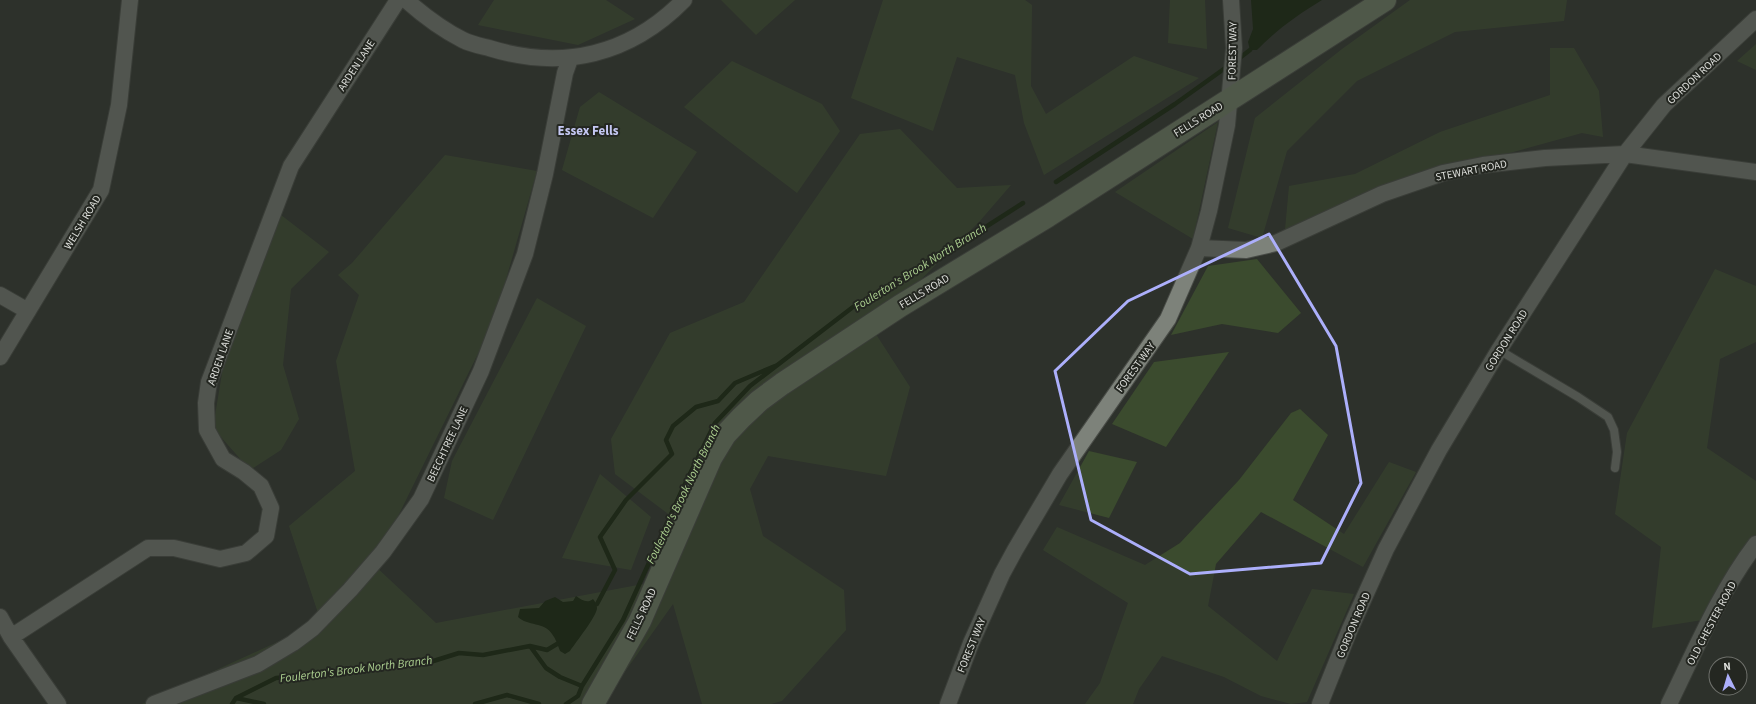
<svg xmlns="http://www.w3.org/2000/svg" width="1756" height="704" viewBox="0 0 1756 704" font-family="'Source Sans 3',sans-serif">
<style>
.green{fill:#3b4b2e}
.water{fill:#0c1d00}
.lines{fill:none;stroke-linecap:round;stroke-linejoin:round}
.stream{stroke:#0c1d00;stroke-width:4.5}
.lane-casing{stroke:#494c47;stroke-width:10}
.street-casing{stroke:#494c47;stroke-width:18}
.secondary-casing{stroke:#494c47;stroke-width:24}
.lane{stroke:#7d827a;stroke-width:8}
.street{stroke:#7d827a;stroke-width:16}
.secondary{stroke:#79886d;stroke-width:22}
.marked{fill:none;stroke:#acaffb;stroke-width:3;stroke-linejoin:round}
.labels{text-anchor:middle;stroke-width:4;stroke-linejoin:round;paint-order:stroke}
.street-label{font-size:11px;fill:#dcdeda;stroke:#242721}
.water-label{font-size:12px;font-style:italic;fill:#abce8f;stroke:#242721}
.quarter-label{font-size:13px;font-weight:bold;fill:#c5c8f3;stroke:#242721}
</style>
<rect width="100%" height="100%" fill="#2d312b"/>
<!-- green -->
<path class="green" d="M494 0H606L635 19 578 45 478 25Z
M721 0H795L756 35Z
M883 0H1025L1032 5 1031 86 1046 114 1134 56 1199 78 1044 175 1024 123 1015 75 957 57 933 131 851 98Z
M1170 0H1205L1207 49 1168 43Z
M1410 0H1567L1564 21 1455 32 1357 81 1287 151 1262 238 1228 228 1255 118 1342 49Z
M1756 44V70L1737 61Z
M1550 48H1574L1599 91 1603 137 1582 133 1365 193 1285 230 1289 186 1355 174 1440 132 1550 95Z
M732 61 822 104 840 131 797 193 684 107Z
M599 92 697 152 653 218 562 170 580 107Z
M1218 122 1193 239 1115 192Z
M900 129 957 188 1011 185 979 222 872 328 910 387 886 476 768 456 750 489 763 536 844 590 846 630 782 701 771 704H702L673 604 602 704H142L321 622 289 526 355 471 336 361 359 295 338 275 352 263 445 155 537 171 494 321 374 565 436 623 659 581 683 525 615 474 611 439 670 333 744 302 860 134Z
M281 215 329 252 291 289 283 365 299 419 281 450 250 470 213 428 226 349Z
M1257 259 1301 313 1278 333 1222 324 1171 335 1208 266Z
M1715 269 1756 286V342L1720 359 1707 448 1756 481V556L1715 618 1652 628 1661 547 1615 514 1627 433Z
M537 298 586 326 493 520 444 498 452 461Z
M1229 352 1166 447 1112 424 1154 362Z
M1300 409 1328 435 1293 500 1344 534 1389 462 1416 472 1363 567 1261 512 1216 564 1208 606 1277 661 1312 589 1354 594 1307 702 1291 704 1261 696 1224 677 1162 656 1139 689 1133 704H1085L1100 683 1128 603 1043 550 1057 527 1145 565 1180 543 1239 480 1291 413Z
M1089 451 1137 462 1109 518 1059 505Z
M600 474 651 517 631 570 562 558Z"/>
<!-- water -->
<path class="water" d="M1251 0H1322C1299 14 1276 30 1257 50H1250L1248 42 1253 29Z
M576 596C582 600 587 604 593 599 595 602 597 604 597 608 597 616 576 642 570 651L565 654 560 651C558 646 556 639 552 634 545 622 527 626 518 617L520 609 539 608 545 601 555 597 563 602 573 601Z"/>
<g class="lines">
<!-- stream -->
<path class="stream" d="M1237 60 1250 50
M1056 182 1175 104 1228 66
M597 604 615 570 600 537 626 500 672 454 666 440 673 426 696 407 718 401 735 383 775 366
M530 646 547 650 557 644
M236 698 264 704
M232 704 236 698 276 678 427 663 459 653 483 655 530 646 546 668 560 677 582 686 623 620 683 488 715 423 750 386 853 307 895 285 1023 203
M475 704 507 695 539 704
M566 704 578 696 582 686"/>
<!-- lane casing -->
<g class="lane-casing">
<path id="lane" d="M1499 350 1578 397 1608 417 1614 430 1617 452 1615 468"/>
</g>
<!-- street casing -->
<g class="street-casing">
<path id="street" d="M406 0C423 15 443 30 463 40 471 44 481 46 489 48 563 71 630 55 684 0
M1199 248 1246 250 1276 243 1382 194 1443 173 1483 165 1545 158 1625 154 1756 172
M0 295 28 311
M0 357 101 190 119 105 130 0
M0 617 11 637 58 704
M11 637 148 548H174L220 559 246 553 266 536 271 508 261 486 244 472 223 459 207 430 206 403 209 382 291 166 398 0
M154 704 258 664 293 643 313 628 350 590 383 552 421 499 481 371 525 254 545 174 565 73 570 59
M948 704 971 643 1002 574 1015 550 1060 474 1168 319 1199 248 1209 211 1227 125 1234 48 1231 0
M1320 704 1350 629 1386 549 1439 450 1499 350 1625 154 1664 105 1756 19
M1669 704C1695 651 1720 591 1756 544"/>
</g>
<!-- secondary casing -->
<g class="secondary-casing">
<path id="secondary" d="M593 704 640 621 711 458 725 435 741 418 759 401 782 384 900 306 1048 216 1385 0"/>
</g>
<!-- lane -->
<use href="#lane" class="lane"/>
<!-- street -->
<use href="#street" class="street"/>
<!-- secondary -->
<use href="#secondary" class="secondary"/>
</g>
<!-- marked area -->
<path d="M0 0H1756V704H0ZM1269 234 1336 346 1361 483 1321 563 1190 574 1091 520 1055 371 1128 301Z" fill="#2d312b" fill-opacity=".55" fill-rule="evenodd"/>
<path class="marked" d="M1269 234 1336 346 1361 483 1321 563 1190 574 1091 520 1055 371 1128 301Z"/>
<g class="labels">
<!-- street labels -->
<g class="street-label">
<text transform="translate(1232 51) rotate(-89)" y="4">FOREST WAY</text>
<text transform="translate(356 65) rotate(-57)" y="4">ARDEN LANE</text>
<text transform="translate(1694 78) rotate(-43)" y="4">GORDON ROAD</text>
<text transform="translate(1198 119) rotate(-32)" y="4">FELLS ROAD</text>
<text transform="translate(1471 170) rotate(-11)" y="4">STEWART ROAD</text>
<text transform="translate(82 222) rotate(-59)" y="4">WELSH ROAD</text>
<text transform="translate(924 291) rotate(-31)" y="4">FELLS ROAD</text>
<text transform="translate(1506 340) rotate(-58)" y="4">GORDON ROAD</text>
<text transform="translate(220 357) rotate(-71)" y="4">ARDEN LANE</text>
<text transform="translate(1135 367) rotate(-54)" y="4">FOREST WAY</text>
<text transform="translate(447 444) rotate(-65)" y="4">BEECHTREE LANE</text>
<text transform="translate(641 614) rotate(-65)" y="4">FELLS ROAD</text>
<text transform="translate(1711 623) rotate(-62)" y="4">OLD CHESTER ROAD</text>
<text transform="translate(1353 625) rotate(-67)" y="4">GORDON ROAD</text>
<text transform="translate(971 645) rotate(-68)" y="4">FOREST WAY</text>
</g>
<!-- water labels -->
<g class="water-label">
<text transform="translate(920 267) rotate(-32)" y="4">Foulerton's Brook North Branch</text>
<text transform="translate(683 494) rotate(-64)" y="4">Foulerton's Brook North Branch</text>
<text transform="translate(356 669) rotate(-7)" y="4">Foulerton's Brook North Branch</text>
</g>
<!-- quarter labels -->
<g class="quarter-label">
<text x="588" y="135">Essex Fells</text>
</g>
</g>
<!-- north arrow -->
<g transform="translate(1728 676) rotate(355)"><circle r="19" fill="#242721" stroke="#6e706b"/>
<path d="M0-3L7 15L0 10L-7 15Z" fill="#acaffb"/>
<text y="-6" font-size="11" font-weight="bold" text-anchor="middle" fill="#dcdeda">N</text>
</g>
</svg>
